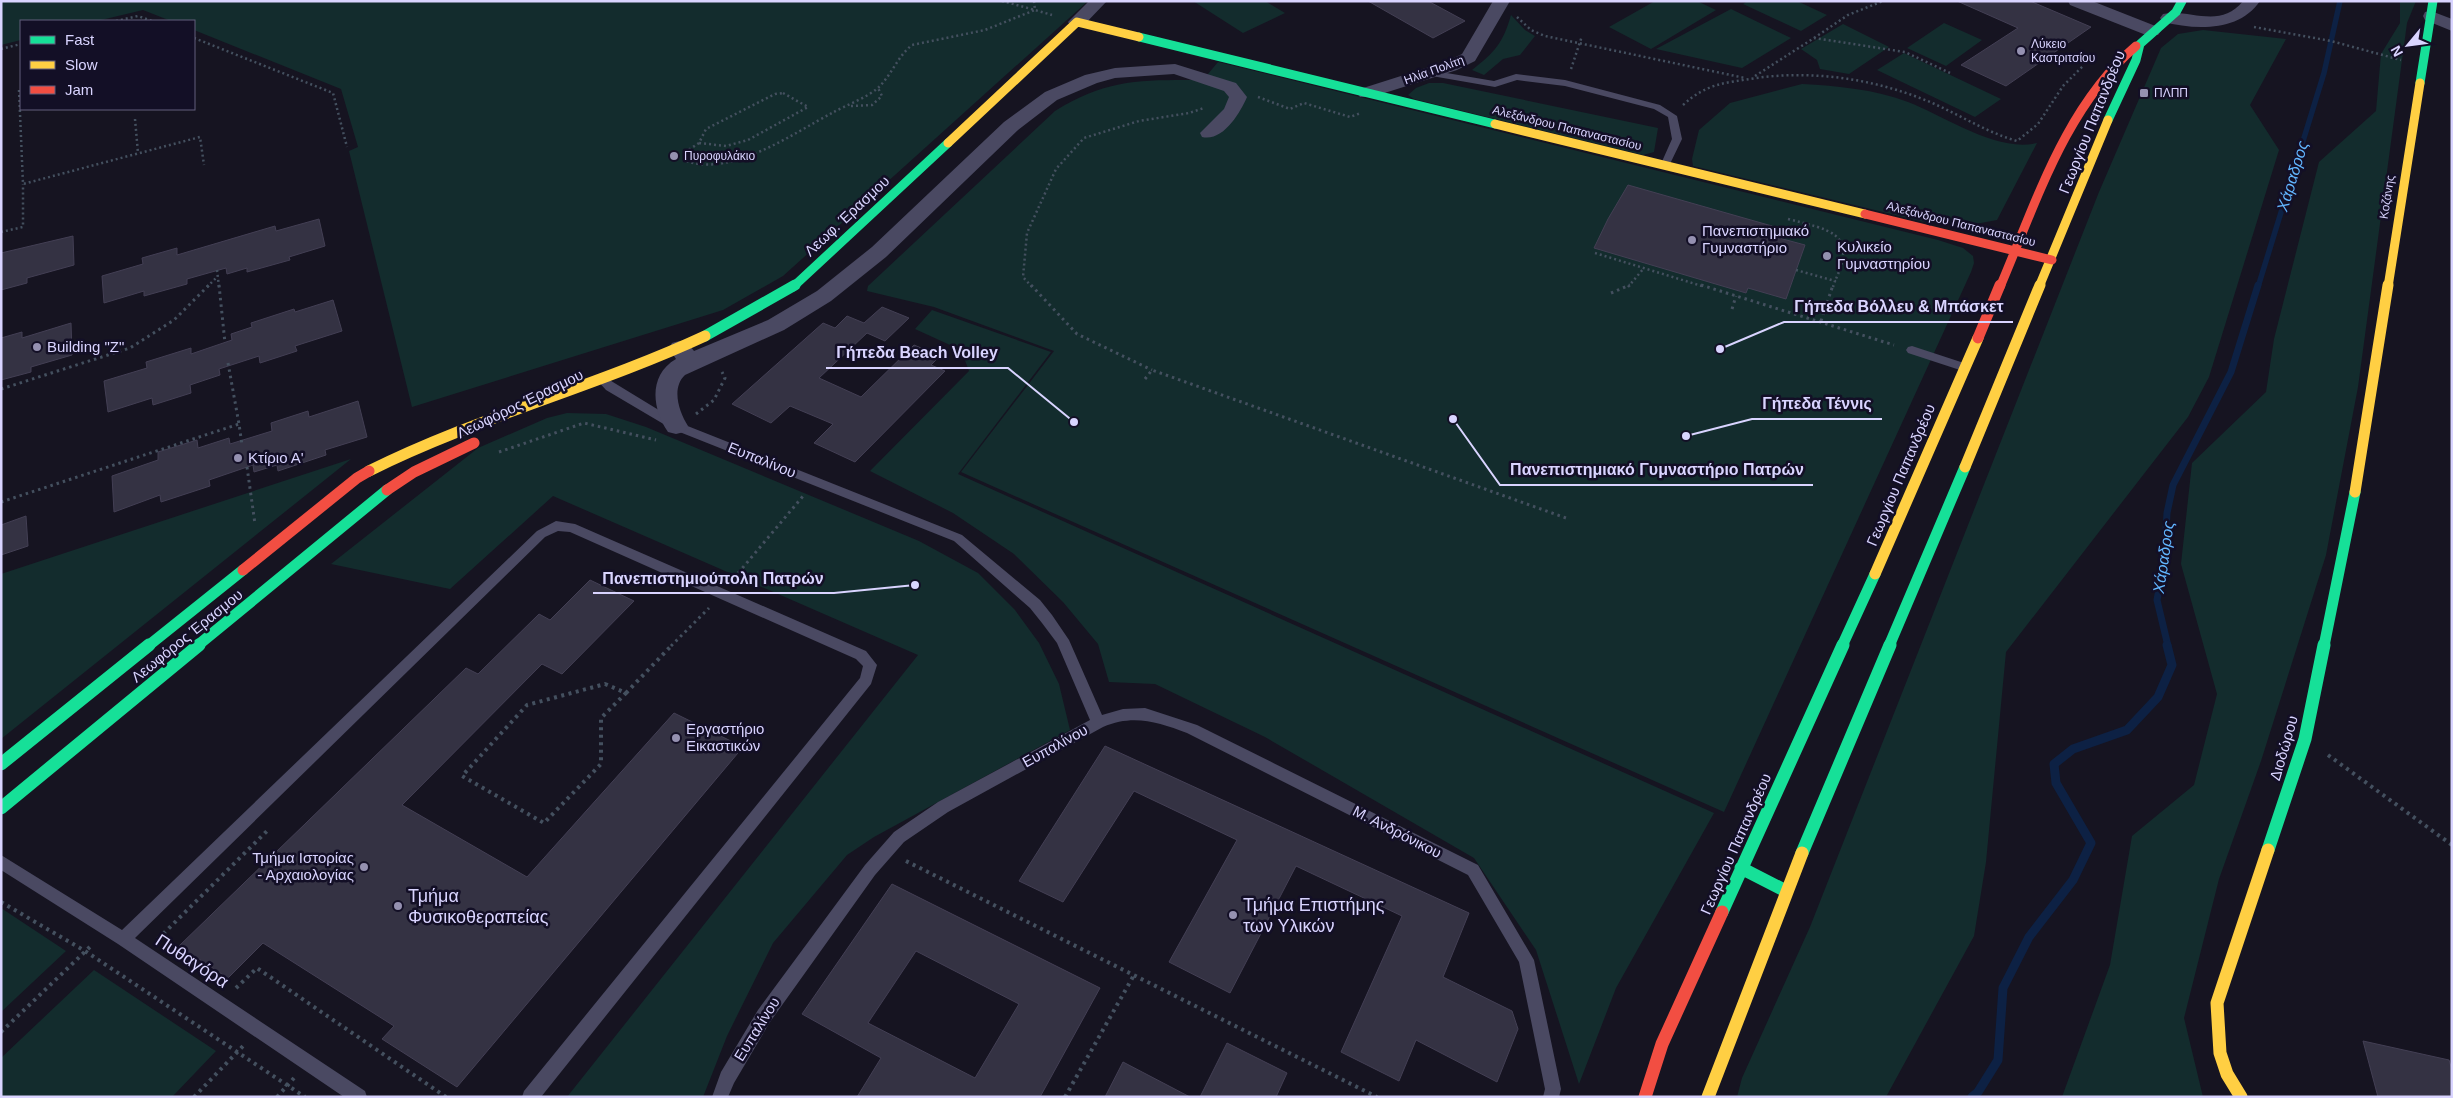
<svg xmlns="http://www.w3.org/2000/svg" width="2453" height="1098" viewBox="0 0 2453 1098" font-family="Helvetica,sans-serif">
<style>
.green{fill:#132c2d}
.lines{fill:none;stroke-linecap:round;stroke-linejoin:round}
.stream-far2{stroke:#0d2144;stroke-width:5.5}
.stream-far1{stroke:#0d2144;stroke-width:7}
.stream{stroke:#0d2144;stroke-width:9}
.building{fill:#343243;stroke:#433f54;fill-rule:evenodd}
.path-far2{stroke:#44505f;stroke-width:2.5;stroke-dasharray:2 3;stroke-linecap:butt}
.path-far1{stroke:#44505f;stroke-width:3;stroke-dasharray:2.5 4;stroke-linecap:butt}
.path{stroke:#44505f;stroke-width:4;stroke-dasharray:3 4.5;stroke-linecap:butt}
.lane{fill:#4a4962;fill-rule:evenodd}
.street{fill:#4a4962;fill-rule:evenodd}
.fast-far2{stroke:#16e098;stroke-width:9}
.fast-far1{stroke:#16e098;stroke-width:11}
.fast{stroke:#16e098;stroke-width:13}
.slow-far2{stroke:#ffcf43;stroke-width:9}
.slow-far1{stroke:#ffcf43;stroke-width:11}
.slow{stroke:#ffcf43;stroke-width:13}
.jam-far2{stroke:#f24e42;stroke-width:9}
.jam-far1{stroke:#f24e42;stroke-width:11}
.jam{stroke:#f24e42;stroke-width:13}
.poi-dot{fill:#9591b1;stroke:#130f26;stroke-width:2}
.labels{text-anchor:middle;stroke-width:5;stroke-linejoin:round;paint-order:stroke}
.far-poi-label{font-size:12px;fill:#d9d4ff;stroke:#130f26;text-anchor:start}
.far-street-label{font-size:12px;fill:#d9d4ff;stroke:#130f26}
.street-label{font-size:15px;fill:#d9d4ff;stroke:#130f26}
.poi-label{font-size:15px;fill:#d9d4ff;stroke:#130f26;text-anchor:start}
.water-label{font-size:16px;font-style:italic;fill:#62b6ff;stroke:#130f26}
.near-poi-label{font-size:18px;fill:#d9d4ff;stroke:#130f26;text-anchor:start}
.near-street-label{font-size:18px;fill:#d9d4ff;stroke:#130f26}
.leader{fill:none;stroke:#d9d4ff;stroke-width:2}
.callout-dot{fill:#d9d4ff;stroke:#130f26;stroke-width:2}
.callout-label{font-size:16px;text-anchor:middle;font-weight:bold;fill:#d9d4ff;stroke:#130f26;stroke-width:5;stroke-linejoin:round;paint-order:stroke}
</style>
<rect width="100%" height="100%" fill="#161421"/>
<!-- green -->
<path class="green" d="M1 1H1088L783 276 723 310 412 407 349 151 358 147 341 89 194 30V21H171L143 10 97 21H21V40L1 45Z
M1193 1H1265L1285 13 1243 33Z
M1655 1H1697L1716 10 1651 49 1609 27Z
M1748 1H1797L1827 15 1801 31 1743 4Z
M2400 1H2416L2407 23 2358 387 2326 555 2261 761 2219 879 2184 1018 2203 1097H2062L2110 965 2132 836 2194 785 2217 694 2181 564 2192 463 2266 392 2274 339 2319 162 2376 111 2381 54 2400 23Z
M1731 9 1791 38 1742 68 1656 49Z
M1511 15 1525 30 1535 36 1520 55 1503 59 1484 75 1472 70C1495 52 1503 43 1511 15Z
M1944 23 1982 40 1946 66 1907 48Z
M1843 24 1889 47 1849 74 1820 69 1817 60 1801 49Z
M2203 30 2286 39 2250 105 2279 150 2209 377 2188 417 2006 652 1986 862 1974 936 1886 1097H1737L1742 1078 1810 927 2099 192 2161 48 2178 34Z
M1904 53 2001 99 1975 117 1877 70Z
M1218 62 1938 240 1963 248 1973 256 1974 263 1971 272 1724 812 961 472 1054 351 934 307 867 291 868 286 1055 111C1108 78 1143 80 1203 80Z
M1429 83H1443L1658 128 1654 152 1643 155 1414 99 1408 95 1416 88Z
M1802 84C1838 86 1873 89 1908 102 1945 116 1997 153 2037 143L1997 220 1970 225 1924 222 1693 166 1692 159 1699 130 1730 103Z
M932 310 1051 352 958 474 1714 813 1616 988 1579 1084 1536 950 1474 858 1265 737 1155 684 1109 682 1098 644 1063 602 1014 554 953 513 870 471 969 371 961 350 915 329Z
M567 413 606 414 646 427 919 541 978 573 1015 610 1039 643 1059 684 1070 730 874 837 847 855 773 943 727 1036 703 1097H567L918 655 553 496 450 589 331 564 478 448 547 418Z
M351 459 1 739V574Z
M1 908 66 951 1 1012Z
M94 970 216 1051 172 1097H1V1058Z"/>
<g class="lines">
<!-- stream-far2 -->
<path class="stream-far2" d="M2258 287 2324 73 2340 1"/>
<!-- stream-far1 -->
<path class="stream-far1" d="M2168 646 2157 600 2164 563 2167 513 2173 485 2231 372 2258 285"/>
<!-- stream -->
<path class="stream" d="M1972 1097 1978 1092 1998 1060 2003 988 2029 937 2073 880 2091 843 2056 783 2054 764 2073 749 2127 730 2158 697 2172 665 2167 645"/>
</g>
<!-- building -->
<path class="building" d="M1368 1H1428L1465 21 1433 38Z
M1957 1H2030L2091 27 2006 86 1961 65 2018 28Z
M1628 185 1772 226 1768 235 1805 245 1786 299 1748 288 1746 293 1594 248 1608 219Z
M319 219 325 246 289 257 290 260 247 272V268L227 274 226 268 187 279V284L144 296V291L104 303 102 276 143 264 142 258 177 248V255L275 226 276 231Z
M73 236 74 265 27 278V283L1 290V253Z
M333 300 342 331 295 346 297 351 260 363 259 356 219 369 220 375 190 385 191 393 153 405 152 398 108 412 104 381 147 368 146 362 191 348V354L232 340 231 334 252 327 251 323 294 309 295 312Z
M882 307 909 318 885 341 867 333 819 378 861 397 914 345 940 356 931 365 945 371 855 462 814 443 833 424 790 406 771 423 732 404 823 323 835 328 847 316 864 323Z
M71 323 72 355 31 367V372L1 380V338L22 332V338Z
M358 401 367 437 325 450 326 455 278 471 277 465 254 472 253 465 209 480 210 486 161 502 160 495 114 512 112 476 158 460V452L197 440 198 448 229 438 230 444 272 431 271 423 308 411 309 417Z
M26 516 28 546 1 555V525Z
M590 580 634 601 562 674 542 664 402 805 527 877 674 713 743 747 457 1087 382 1039 394 1026 263 943 228 978 179 946 466 668 478 674 539 614 550 620Z
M1105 746 1469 913 1443 977 1512 1011 1518 1029 1497 1082 1416 1040 1399 1081 1341 1052 1402 916 1296 866 1230 993 1169 962 1237 840 1134 791 1063 902 1019 881Z
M892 884 1100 988 1040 1097H857L881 1058 802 1014ZM916 951 1019 1004 975 1078 868 1023Z
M2363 1041 2449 1060 2452 1070V1097H2378Z
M1227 1043 1287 1073 1276 1097H1200Z
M1123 1062 1190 1097H1105Z"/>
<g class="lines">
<!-- path-far2 -->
<path class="path-far2" d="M1002 1 1035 10
M1034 1 1035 10 1052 15
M1517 17 1531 30 1545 36 1745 78
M116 21 138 16 152 21
M2254 27 2331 41 2401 60
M194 38 333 93 347 147
M1814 38 1848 15 1883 1
M1 49 21 44
M1571 69 1582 36
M1755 76 1814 38 1905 52 1950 73
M19 90 23 184 200 137 204 165
M783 93 808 107 748 140 726 146 699 143 706 129 775 94Z
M1258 97 1290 109 1304 103 1350 117 1361 113
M1683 105C1707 83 1725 83 1756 78 1815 70 1875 79 1930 102 1960 115 1986 132 2017 141L2038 124 2063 86 2083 66
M851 106 872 105 882 96 878 88
M135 119 138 153
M699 143 687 151 686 161C732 177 792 134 832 113 846 105 867 98 879 87 892 74 898 56 912 45L985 30 1035 10
M1788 219C1829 230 1858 232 1835 281
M1 232 23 227V184
M1595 253 1705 287
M217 270 219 287
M1796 270 1835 281 1833 287
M207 287 217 277
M1032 287 1023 277 1027 233 1056 169 1084 138 1139 121 1189 113 1204 108
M1628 287 1644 268"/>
<!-- path-far1 -->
<path class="path-far1" d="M219 285 225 343
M1031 285 1077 334 1152 370
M1701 285 1894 345
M1611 293 1630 285
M1732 309 1736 296
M1821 321 1833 285
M228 363 239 424
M1145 379 1152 370 1566 518
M1 389 130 348 174 320 209 285
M696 414 714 400 725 378 722 372
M499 452 584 423 656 440
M247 467 255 524
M1 502 239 424 242 445
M734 578 804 495
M671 646 709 608"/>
<!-- path -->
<path class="path" d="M605 684 626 693 601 718V764L544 823 462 776 527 705Z
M626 693 672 645
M2328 755 2452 845
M906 861 1377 1097
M1 902 85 951 305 1097
M158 939 269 829
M236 988 257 968 446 1097
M1 1032 93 944
M194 1097 245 1044
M277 1097 294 1078
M1065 1097 1134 975"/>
<!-- lane -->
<path class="lane" d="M1429 70 1494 81 1516 74 1565 80 1660 105 1677 116 1682 139 1668 168H1662L1660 166 1672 139 1668 117 1654 109 1565 86 1517 80 1495 87 1426 75V71Z
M1912 346 1967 364 1969 367 1963 371 1908 353 1906 350 1908 347Z
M603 376 680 423 962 535 1040 600 1052 615 1069 640 1102 715 1123 709 1145 708 1197 725 1478 865 1534 960 1561 1089 1559 1097H1543L1545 1089 1519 962 1468 875 1187 733C1158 722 1133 714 1103 727L948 812 904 842 875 875 770 1022 734 1083 728 1097H712L721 1072 758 1010 865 865 894 832 938 802 1090 720 1057 643 1042 623 1030 608 954 541 672 429 606 390 597 380Z
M556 521 575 524 866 651 877 665 871 684 541 1097H522L524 1091 860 678 863 666 856 659 570 532 558 531 545 537 135 938 365 1091 367 1097H344L118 944 1 870V855L122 930 537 531Z"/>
<!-- street -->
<path class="street" d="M1089 1H1107L1083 26H1071L1068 22Z
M1493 1H1510L1475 61 1457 70 1372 97H1360L1357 93 1360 89 1445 62 1462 54Z
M2068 1H2092L2158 27 2161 31 2158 35H2146L2070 5Z
M2243 1H2260C2239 32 2196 30 2163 22L2160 18 2163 14C2189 8 2220 30 2243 1Z
M2431 11 2452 19V31L2425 20 2423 16 2425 12Z
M1175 64 1236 83 1247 97C1240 113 1223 142 1202 137L1200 133 1224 109 1229 97 1224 91 1174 74 1115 78 1097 83 1057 100 1018 130 886 257 831 301 784 330 685 375C671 388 679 412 688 426L684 432 676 434 668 432C652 409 648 375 676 359L669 348 672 343C684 339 687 342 694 351L768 320 817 291 872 247 1004 122 1045 92 1085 75 1115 68Z"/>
<!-- fast-far2 -->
<path class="fast-far2" d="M1139 37 1495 124
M2420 83 2433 1
M2108 120 2136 60 2140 44 2176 12 2182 1
M793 287 948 143"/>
<!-- fast-far1 -->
<path class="fast-far1" d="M705 336 795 285
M148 646 243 570
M197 646 387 490
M1842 646 1875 574
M1889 646 1965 467
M2324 646 2355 492"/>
<!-- fast -->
<path class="fast" d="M1 764 149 645
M1 808 199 645
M2268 850 2305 739 2324 645
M1802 853 1890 645
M1741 868 1786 891
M1722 912 1843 645"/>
<!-- slow-far2 -->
<path class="slow-far2" d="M1495 124 1865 214
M948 143 1077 22 1139 37
M2039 287 2108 120
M2388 287 2420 83"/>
<!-- slow-far1 -->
<path class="slow-far1" d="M1965 467 2040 285
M369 471C477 417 595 387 705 336
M2355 492 2388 285
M1875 574 1978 338"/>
<!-- slow -->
<path class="slow" d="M1708 1097 1802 853
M2241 1097 2227 1074 2220 1053 2217 1003 2268 850"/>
<!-- jam-far2 -->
<path class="jam-far2" d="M1865 214 2052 260
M2000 287C2036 203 2065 107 2136 46"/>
<!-- jam-far1 -->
<path class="jam-far1" d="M1978 338 2000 285
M387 490 414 472 474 443
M243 570 357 478 369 471"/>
<!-- jam -->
<path class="jam" d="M1645 1097 1662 1044 1722 912"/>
</g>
<!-- markers -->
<g class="poi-dot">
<circle cx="2021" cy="51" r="5"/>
<rect x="2139" y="88" width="10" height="10" rx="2.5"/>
<circle cx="674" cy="156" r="5"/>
<circle cx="1692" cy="240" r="5"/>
<circle cx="1827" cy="256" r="5"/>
<circle cx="37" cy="347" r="5"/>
<circle cx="238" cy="458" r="5"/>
<circle cx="676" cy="738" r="5"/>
<circle cx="364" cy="867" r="5"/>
<circle cx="398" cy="906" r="5"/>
<circle cx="1233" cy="915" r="5"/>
</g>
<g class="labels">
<!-- far-poi labels -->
<g class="far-poi-label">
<text x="2031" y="48">Λύκειο<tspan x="2031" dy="14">Καστριτσίου</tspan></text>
<text x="2154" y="97">ΠΛΠΠ</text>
<text x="684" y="160">Πυροφυλάκιο</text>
</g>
<!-- far-street labels -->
<g class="far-street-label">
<text transform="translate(1434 70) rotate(-20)" y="4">Ηλία Πολίτη</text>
<text transform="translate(1567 128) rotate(14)" y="4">Αλεξάνδρου Παπαναστασίου</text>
<text transform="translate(2387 197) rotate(-81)" y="4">Κοζάνης</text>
<text transform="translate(1961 224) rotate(14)" y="4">Αλεξάνδρου Παπαναστασίου</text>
</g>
<!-- street labels -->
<g class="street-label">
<text transform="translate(2092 122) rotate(-68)" y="5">Γεωργίου Παπανδρέου</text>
<text transform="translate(847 216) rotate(-43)" y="5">Λεωφ. Έρασμου</text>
<text transform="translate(520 404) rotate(-26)" y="5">Λεωφόρος Έρασμου</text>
<text transform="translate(762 460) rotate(22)" y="5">Ευπαλίνου</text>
<text transform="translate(1901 475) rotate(-67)" y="5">Γεωργίου Παπανδρέου</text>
<text transform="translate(187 636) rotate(-39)" y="5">Λεωφόρος Έρασμου</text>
<text transform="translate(1055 746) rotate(-29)" y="5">Ευπαλίνου</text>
<text transform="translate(2284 748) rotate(-74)" y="5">Διοδώρου</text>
<text transform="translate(1397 832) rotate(27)" y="5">Μ. Ανδρόνικου</text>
<text transform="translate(1736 844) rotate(-66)" y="5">Γεωργίου Παπανδρέου</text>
<text transform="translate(757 1029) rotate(-58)" y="5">Ευπαλίνου</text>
</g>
<!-- poi labels -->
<g class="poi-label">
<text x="1702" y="236">Πανεπιστημιακό<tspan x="1702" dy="17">Γυμναστήριο</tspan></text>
<text x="1837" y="252">Κυλικείο<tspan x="1837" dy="17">Γυμναστηρίου</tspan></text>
<text x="47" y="352">Building "Z"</text>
<text x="248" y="463">Κτίριο Α'</text>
<text x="686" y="734">Εργαστήριο<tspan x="686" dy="17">Εικαστικών</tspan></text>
<text x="354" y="863" text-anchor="end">Τμήμα Ιστορίας<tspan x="354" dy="17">- Αρχαιολογίας</tspan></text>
</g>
<!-- water labels -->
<g class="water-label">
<text transform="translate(2292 176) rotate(-73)" y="6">Χάραδρος</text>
<text transform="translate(2163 557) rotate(-82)" y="6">Χάραδρος</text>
</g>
<!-- near-poi labels -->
<g class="near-poi-label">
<text x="408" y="902">Τμήμα<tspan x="408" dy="21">Φυσικοθεραπείας</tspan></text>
<text x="1243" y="911">Τμήμα Επιστήμης<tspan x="1243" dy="21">των Υλικών</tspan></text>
</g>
<!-- near-street labels -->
<g class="near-street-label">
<text transform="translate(192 961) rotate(33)" y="6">Πυθαγόρα</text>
</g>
</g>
<!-- callouts -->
<path class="leader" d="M1720 349L1784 322H2013M1074 422L1008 368H826M1686 436L1752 419H1882M1453 419L1500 485H1813M915 585L834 593H593"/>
<g class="callout-dot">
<circle cx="1720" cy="349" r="5"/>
<circle cx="1074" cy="422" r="5"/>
<circle cx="1686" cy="436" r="5"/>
<circle cx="1453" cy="419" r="5"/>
<circle cx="915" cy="585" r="5"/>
</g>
<g class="callout-label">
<text x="1899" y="312">Γήπεδα Βόλλευ &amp; Μπάσκετ</text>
<text x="917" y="358">Γήπεδα Beach Volley</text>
<text x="1817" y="409">Γήπεδα Τέννις</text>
<text x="1657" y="475">Πανεπιστημιακό Γυμναστήριο Πατρών</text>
<text x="713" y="584">Πανεπιστημιούπολη Πατρών</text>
</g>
<!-- border -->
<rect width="2453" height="1098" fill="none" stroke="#d9d4ff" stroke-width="5"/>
<!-- legend -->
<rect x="20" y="20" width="175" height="90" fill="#130f26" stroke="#625e7d"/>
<rect x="30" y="36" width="25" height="8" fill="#16e098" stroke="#625e7d"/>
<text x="65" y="45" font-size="15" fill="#d9d4ff">Fast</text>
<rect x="30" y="61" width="25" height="8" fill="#ffcf43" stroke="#625e7d"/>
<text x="65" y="70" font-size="15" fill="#d9d4ff">Slow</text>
<rect x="30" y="86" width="25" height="8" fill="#f24e42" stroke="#625e7d"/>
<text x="65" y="95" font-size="15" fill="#d9d4ff">Jam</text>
<!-- north arrow -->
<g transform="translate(2408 45) rotate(241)" stroke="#130f26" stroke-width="4" paint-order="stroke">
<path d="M0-4L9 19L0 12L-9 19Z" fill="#d9d4ff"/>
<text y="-8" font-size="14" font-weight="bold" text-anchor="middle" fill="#d9d4ff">N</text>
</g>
</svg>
